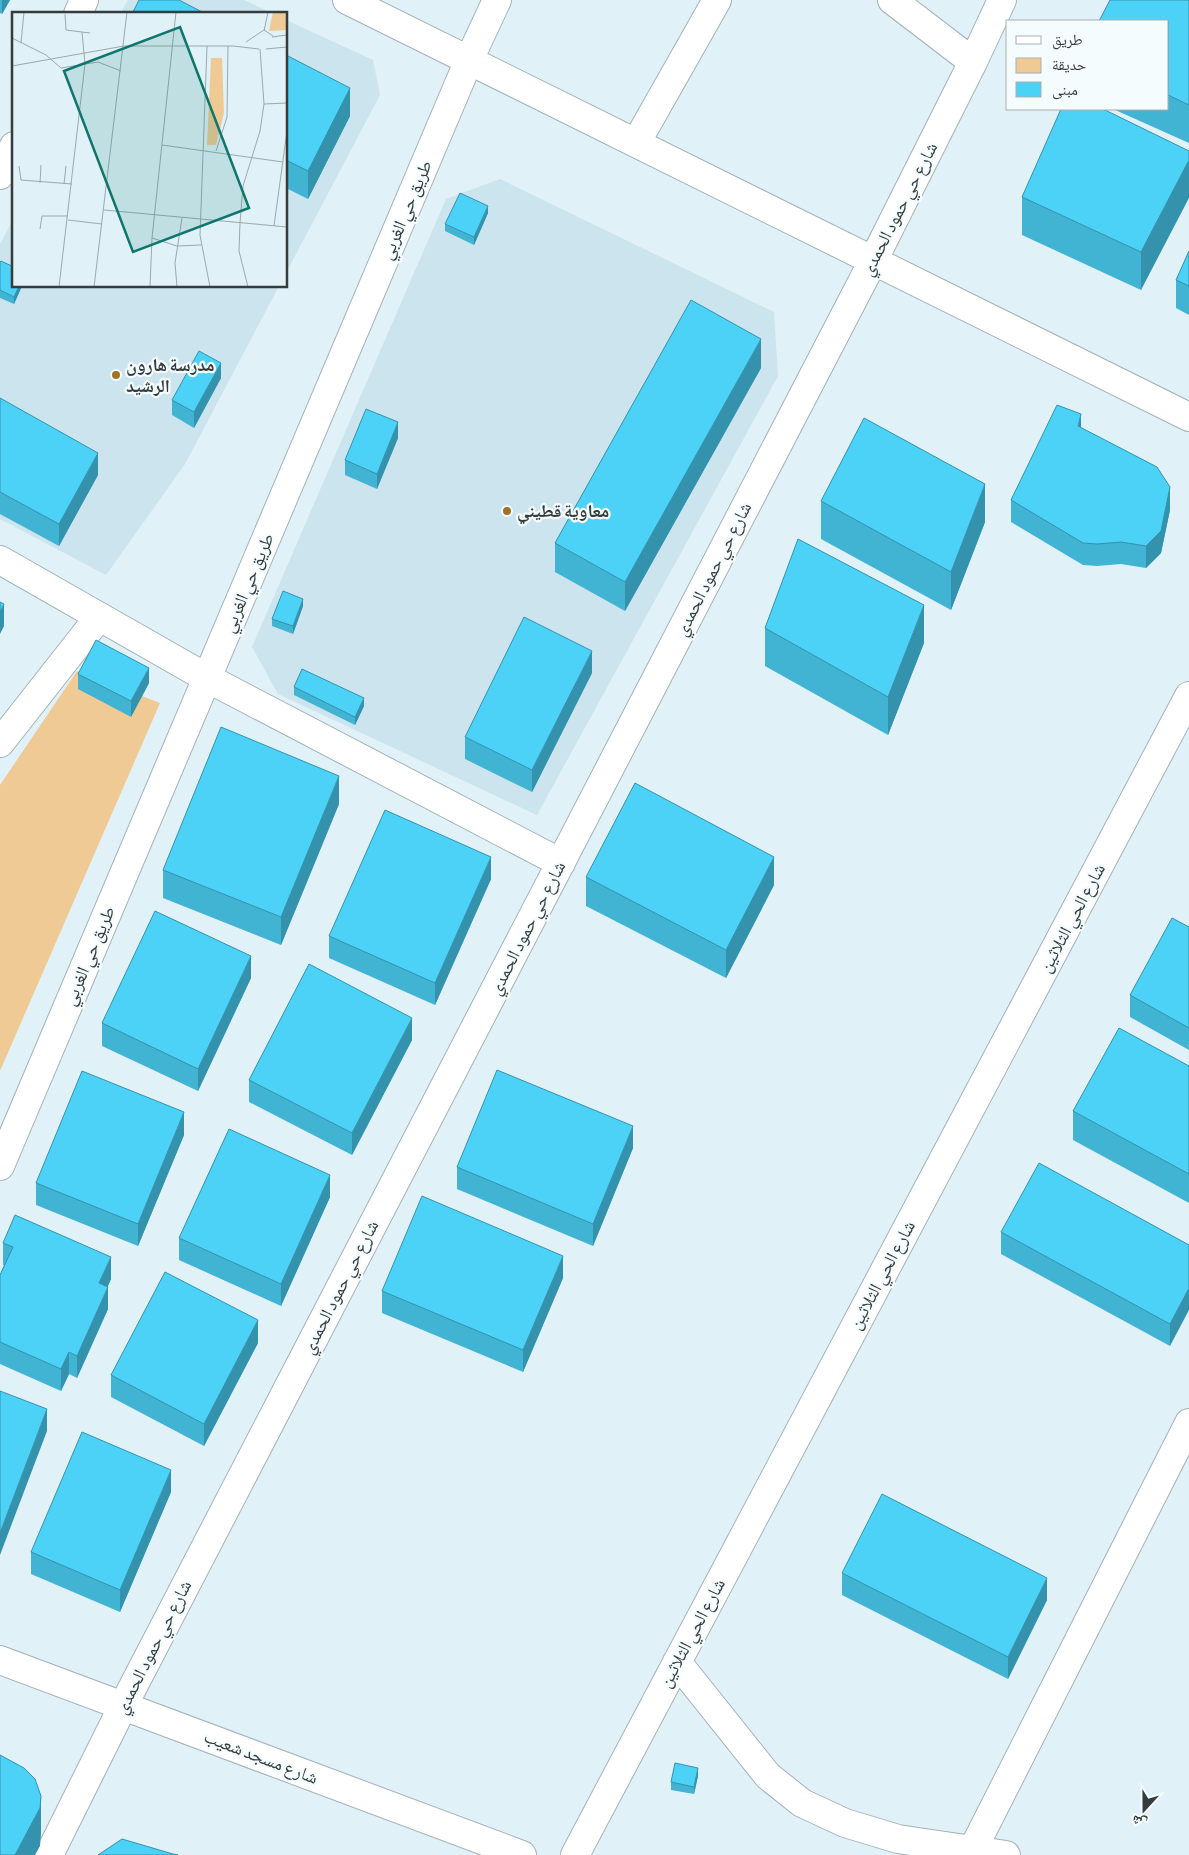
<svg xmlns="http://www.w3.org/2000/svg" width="1189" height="1855" viewBox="0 0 1189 1855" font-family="'Asap Condensed','Noto Naskh Arabic',sans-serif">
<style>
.built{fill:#cbe4ed}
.green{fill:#f0ca94}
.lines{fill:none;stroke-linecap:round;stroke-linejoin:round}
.minor-casing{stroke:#a2b2b8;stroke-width:30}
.tertiary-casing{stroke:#a2b2b8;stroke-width:30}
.minor{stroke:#fff;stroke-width:28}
.tertiary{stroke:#fff;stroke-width:28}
.wall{fill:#41b4d4}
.shaded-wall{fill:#3592ad}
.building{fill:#4cd1f7;stroke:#3592ad}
.poi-dot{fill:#a17225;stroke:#f5fcfe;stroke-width:2}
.labels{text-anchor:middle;stroke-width:4.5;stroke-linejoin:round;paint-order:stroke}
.street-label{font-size:18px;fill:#353c3e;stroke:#f5fcfe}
.poi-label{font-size:18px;font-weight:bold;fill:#353c3e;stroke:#f5fcfe;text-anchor:start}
.inset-road{fill:none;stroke:#9ca9ad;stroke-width:1}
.view{fill:#0f766e;fill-opacity:0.15;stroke:#0f766e;stroke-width:2.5}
.inset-edge{fill:none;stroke:#353c3e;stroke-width:2.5}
</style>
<rect width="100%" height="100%" fill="#e0f1f7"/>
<!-- built -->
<path class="built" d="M128 0H244L274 14H120Z
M286 20 373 60 380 95 286 273Z
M500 179 774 312 778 376 537 815 278 694 252 647 446 199Z
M14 218V286H279L185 464 106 575 0 519V244Z"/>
<!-- green -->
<path class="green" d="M77 671 160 703 0 1071V785Z"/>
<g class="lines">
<!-- minor casing -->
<g class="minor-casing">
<path id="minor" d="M347 0 1189 417
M892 0 973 62
M636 143 717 0
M0 560 207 678 561 863
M0 743 99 617
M677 1662 768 1776 802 1803 845 1823 898 1839 1006 1855
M49 1855 123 1706 873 261 973 62 1002 0
M575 1855 1189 696
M970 1855 1189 1423"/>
</g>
<!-- tertiary casing -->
<g class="tertiary-casing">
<path id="tertiary" d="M78 14 84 0
M0 175 14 146
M0 1166 469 60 497 0
M0 1660 522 1855"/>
</g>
<!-- minor -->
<use href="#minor" class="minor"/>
<!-- tertiary -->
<use href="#tertiary" class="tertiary"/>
</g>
<!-- wall -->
<path class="wall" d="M0 0H10L2 14 0 13Z
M1189 0V143L1113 109H1168V21Z
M286 55 350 116 308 199 286 188Z
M1189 151 1141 290 1022 235V197Z
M488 213 474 245 445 231V224Z
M1189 251V315L1176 308V280Z
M0 262 14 286H22L14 304 0 298Z
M761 368 625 611 555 572V543Z
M221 378 194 428 172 415V400Z
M0 398 98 475 59 546 0 514Z
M1081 428 1170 510 1161 553 1146 568 1121 564 1097 566 1083 565 1011 522V500Z
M398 438 377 489 345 475V460Z
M821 501 985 522 951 610 821 539Z
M303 606 293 634 272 626V619Z
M765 628 924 643 888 735 765 666Z
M592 673 532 792 465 759V737Z
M78 674 149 683 131 717 78 689Z
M294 687 364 706 355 725 294 695Z
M339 804 281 945 163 898V870Z
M586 877 774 885 726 978 586 906Z
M491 879 435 1005 329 958V936Z
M1189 927V1050L1130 1017V995Z
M251 978 198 1091 102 1046V1023Z
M412 1040 352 1155 249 1102V1080Z
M1189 1066V1203L1073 1140V1111Z
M184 1135 138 1246 36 1205V1183Z
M633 1148 593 1246 457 1189V1167Z
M330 1197 281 1306 179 1260V1238Z
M1001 1232 1189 1245 1170 1346 1001 1254Z
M3 1243 111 1279 108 1286V1309L77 1378 69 1374 61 1391 0 1364V1275L4 1265H3Z
M563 1278 523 1372 382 1313V1291Z
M258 1343 204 1446 111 1397V1375Z
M171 1492 120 1612 31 1574V1552Z
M842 1573 1047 1600 1008 1679 842 1595Z
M698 1776 694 1794 671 1790V1782Z"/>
<!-- shaded-wall -->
<path class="shaded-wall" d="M2 0H10L2 14Z
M350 88V116L308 199V171Z
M1189 160V198L1141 290V252Z
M488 206V213L474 245V237Z
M19 286H22L14 304V297Z
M761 339V368L625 611V582Z
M221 363V378L194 428V412Z
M1081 414V436L1078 426Z
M398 422V438L377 489V474Z
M98 453V475L59 546V524Z
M985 484V522L951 610V572Z
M1170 487V510L1161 553 1146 568V546Z
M303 599V606L293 634V626Z
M4 604V626L0 634V612Z
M924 605V643L888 735V697Z
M592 651V673L532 792V770Z
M149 668V683L131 717V701Z
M364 698V706L355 725V717Z
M339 776V804L281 945V917Z
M491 857V879L435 1005V983Z
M774 857V885L726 978V950Z
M251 956V978L198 1091V1069Z
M412 1018V1040L352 1155V1133Z
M184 1112V1135L138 1246V1224Z
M633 1126V1148L593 1246V1224Z
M330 1175V1197L281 1306V1284Z
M563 1256V1278L523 1372V1350Z
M111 1257V1279L99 1305V1283Z
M108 1287V1309L77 1378V1356Z
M1189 1288V1310L1170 1346V1324Z
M258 1320V1343L204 1446V1424Z
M69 1352V1374L61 1391V1369Z
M47 1409V1431L0 1555V1533Z
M171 1470V1492L120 1612V1590Z
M1047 1578V1600L1008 1679V1657Z
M698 1768V1776L694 1794V1787Z
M41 1796V1834L40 1846 35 1855H15Z"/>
<!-- building -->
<path class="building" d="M139 0H179L206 14H132Z
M1110 0H1189V105L1168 95V21H1099Z
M286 55 350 88 308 171 286 160Z
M1061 109H1103L1189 151V160L1141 252 1022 197Z
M460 193 488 206 474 237 445 224Z
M1189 251V286L1176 280Z
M1 261 14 267V286H19L14 297 0 290V262Z
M691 300 761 339 625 582 555 543Z
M199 351 221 363 194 412 172 400Z
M0 398 98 453 59 524 0 492Z
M1057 405 1081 414 1078 426 1157 467 1170 487 1161 531 1146 546 1121 542 1097 544 1083 543 1011 500Z
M366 409 398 422 377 474 345 460Z
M864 418 985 484 951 572 821 501Z
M798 539 924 605 888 697 765 628Z
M283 591 303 599 293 626 272 619Z
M0 602 4 604 0 612Z
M524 617 592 651 532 770 465 737Z
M96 640 149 668 131 701 78 674Z
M302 669 364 698 355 717 294 687Z
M221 727 339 776 281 917 163 870Z
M635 783 774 857 726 950 586 877Z
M385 810 491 857 435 983 329 936Z
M155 911 251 956 198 1069 102 1023Z
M1172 918 1189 927V1028L1130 995Z
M309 964 412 1018 352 1133 249 1080Z
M1119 1028 1189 1066V1174L1073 1111Z
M497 1070 633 1126 593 1224 457 1167Z
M82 1071 184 1112 138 1224 36 1183Z
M229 1129 330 1175 281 1284 179 1238Z
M1039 1163 1189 1245V1288L1170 1324 1001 1232Z
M422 1196 563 1256 523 1350 382 1291Z
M15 1215 111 1257 99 1283 108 1287 77 1356 69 1352 61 1369 0 1342V1275L13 1247 3 1243Z
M165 1272 258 1320 204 1424 111 1375Z
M0 1391 47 1409 0 1533Z
M82 1432 171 1470 120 1590 31 1552Z
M882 1494 1047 1578 1008 1657 842 1573Z
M0 1755 24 1768 35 1779 41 1796 40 1808 15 1855H0Z
M675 1763 698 1768 694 1787 671 1782Z
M122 1839 173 1854 178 1855H98Z"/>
<!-- markers -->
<g class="poi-dot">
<circle cx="116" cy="375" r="5"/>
<circle cx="507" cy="511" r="5"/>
</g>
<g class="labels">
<!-- street labels -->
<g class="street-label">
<text transform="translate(899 209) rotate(-63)" y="6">شارع حي حمود الحمدي</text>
<text transform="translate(406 210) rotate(-67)" y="6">طريق حي الغربي</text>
<text transform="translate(713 569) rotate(-63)" y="6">شارع حي حمود الحمدي</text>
<text transform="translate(248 583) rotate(-67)" y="6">طريق حي الغربي</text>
<text transform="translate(1072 918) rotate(-62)" y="6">شارع الحي الثلاثين</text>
<text transform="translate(527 928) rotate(-63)" y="6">شارع حي حمود الحمدي</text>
<text transform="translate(89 956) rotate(-67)" y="6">طريق حي الغربي</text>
<text transform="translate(882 1275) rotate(-62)" y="6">شارع الحي الثلاثين</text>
<text transform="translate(340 1287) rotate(-63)" y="6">شارع حي حمود الحمدي</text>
<text transform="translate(692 1633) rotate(-62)" y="6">شارع الحي الثلاثين</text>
<text transform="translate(153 1647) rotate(-63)" y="6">شارع حي حمود الحمدي</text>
<text transform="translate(261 1757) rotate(21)" y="6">شارع مسجد شعيب</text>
</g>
<!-- poi labels -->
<g class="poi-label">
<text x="126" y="371">مدرسة هارون<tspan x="126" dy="21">الرشيد</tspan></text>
<text x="517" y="517">معاوية قطيني</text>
</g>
</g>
<!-- overview -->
<g transform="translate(12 12)">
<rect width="275" height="275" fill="#e0f1f7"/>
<path d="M261 0H275V18L257 19ZM199 46H210L212 101 204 133H195Z" fill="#f0ca94"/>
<path class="inset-road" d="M53 2 54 18 78 21M252 19 256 0M260 25 275 23M0 26 34 43 49 56 86 50 109 59M234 30 252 18 261 24M9 31 12 0M195 34 188 223 198 275M254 37 275 35M0 54 112 34H221L247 37M252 92 275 91M150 133 271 150M204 139 215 105 216 34M7 154 9 168 60 172M28 171 29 153M52 172 54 154M92 198 275 215M56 208 90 212M262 214 275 119M28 217 30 204H56M140 226 165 234 189 233M47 275 73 52 70 20M82 275 115 0M138 275 140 226 164 0M165 275 163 251 170 206M236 275 227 239 228 211 231 174 248 119 252 92 248 37"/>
<path class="view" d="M168 15 237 196 121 240 52 59Z"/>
<rect width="275" height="275" class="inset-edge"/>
</g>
<!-- legend -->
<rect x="1006" y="20" width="162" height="90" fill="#f5fcfe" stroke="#a8afb1"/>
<rect x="1016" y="36" width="25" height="8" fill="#ffffff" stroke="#a8afb1"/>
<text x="1052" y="45" font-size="15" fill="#353c3e">طريق</text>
<rect x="1016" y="58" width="25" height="15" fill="#f0ca94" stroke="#a8afb1"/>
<text x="1052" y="70" font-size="15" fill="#353c3e">حديقة</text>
<rect x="1016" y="82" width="25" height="15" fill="#4cd1f7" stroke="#a8afb1"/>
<text x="1052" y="95" font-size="15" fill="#353c3e">مبنى</text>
<!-- north arrow -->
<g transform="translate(1144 1810) rotate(201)" stroke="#f5fcfe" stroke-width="4" paint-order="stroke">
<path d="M0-4L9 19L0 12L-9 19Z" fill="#353c3e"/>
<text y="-8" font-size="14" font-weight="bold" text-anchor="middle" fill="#353c3e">ش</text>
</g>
</svg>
